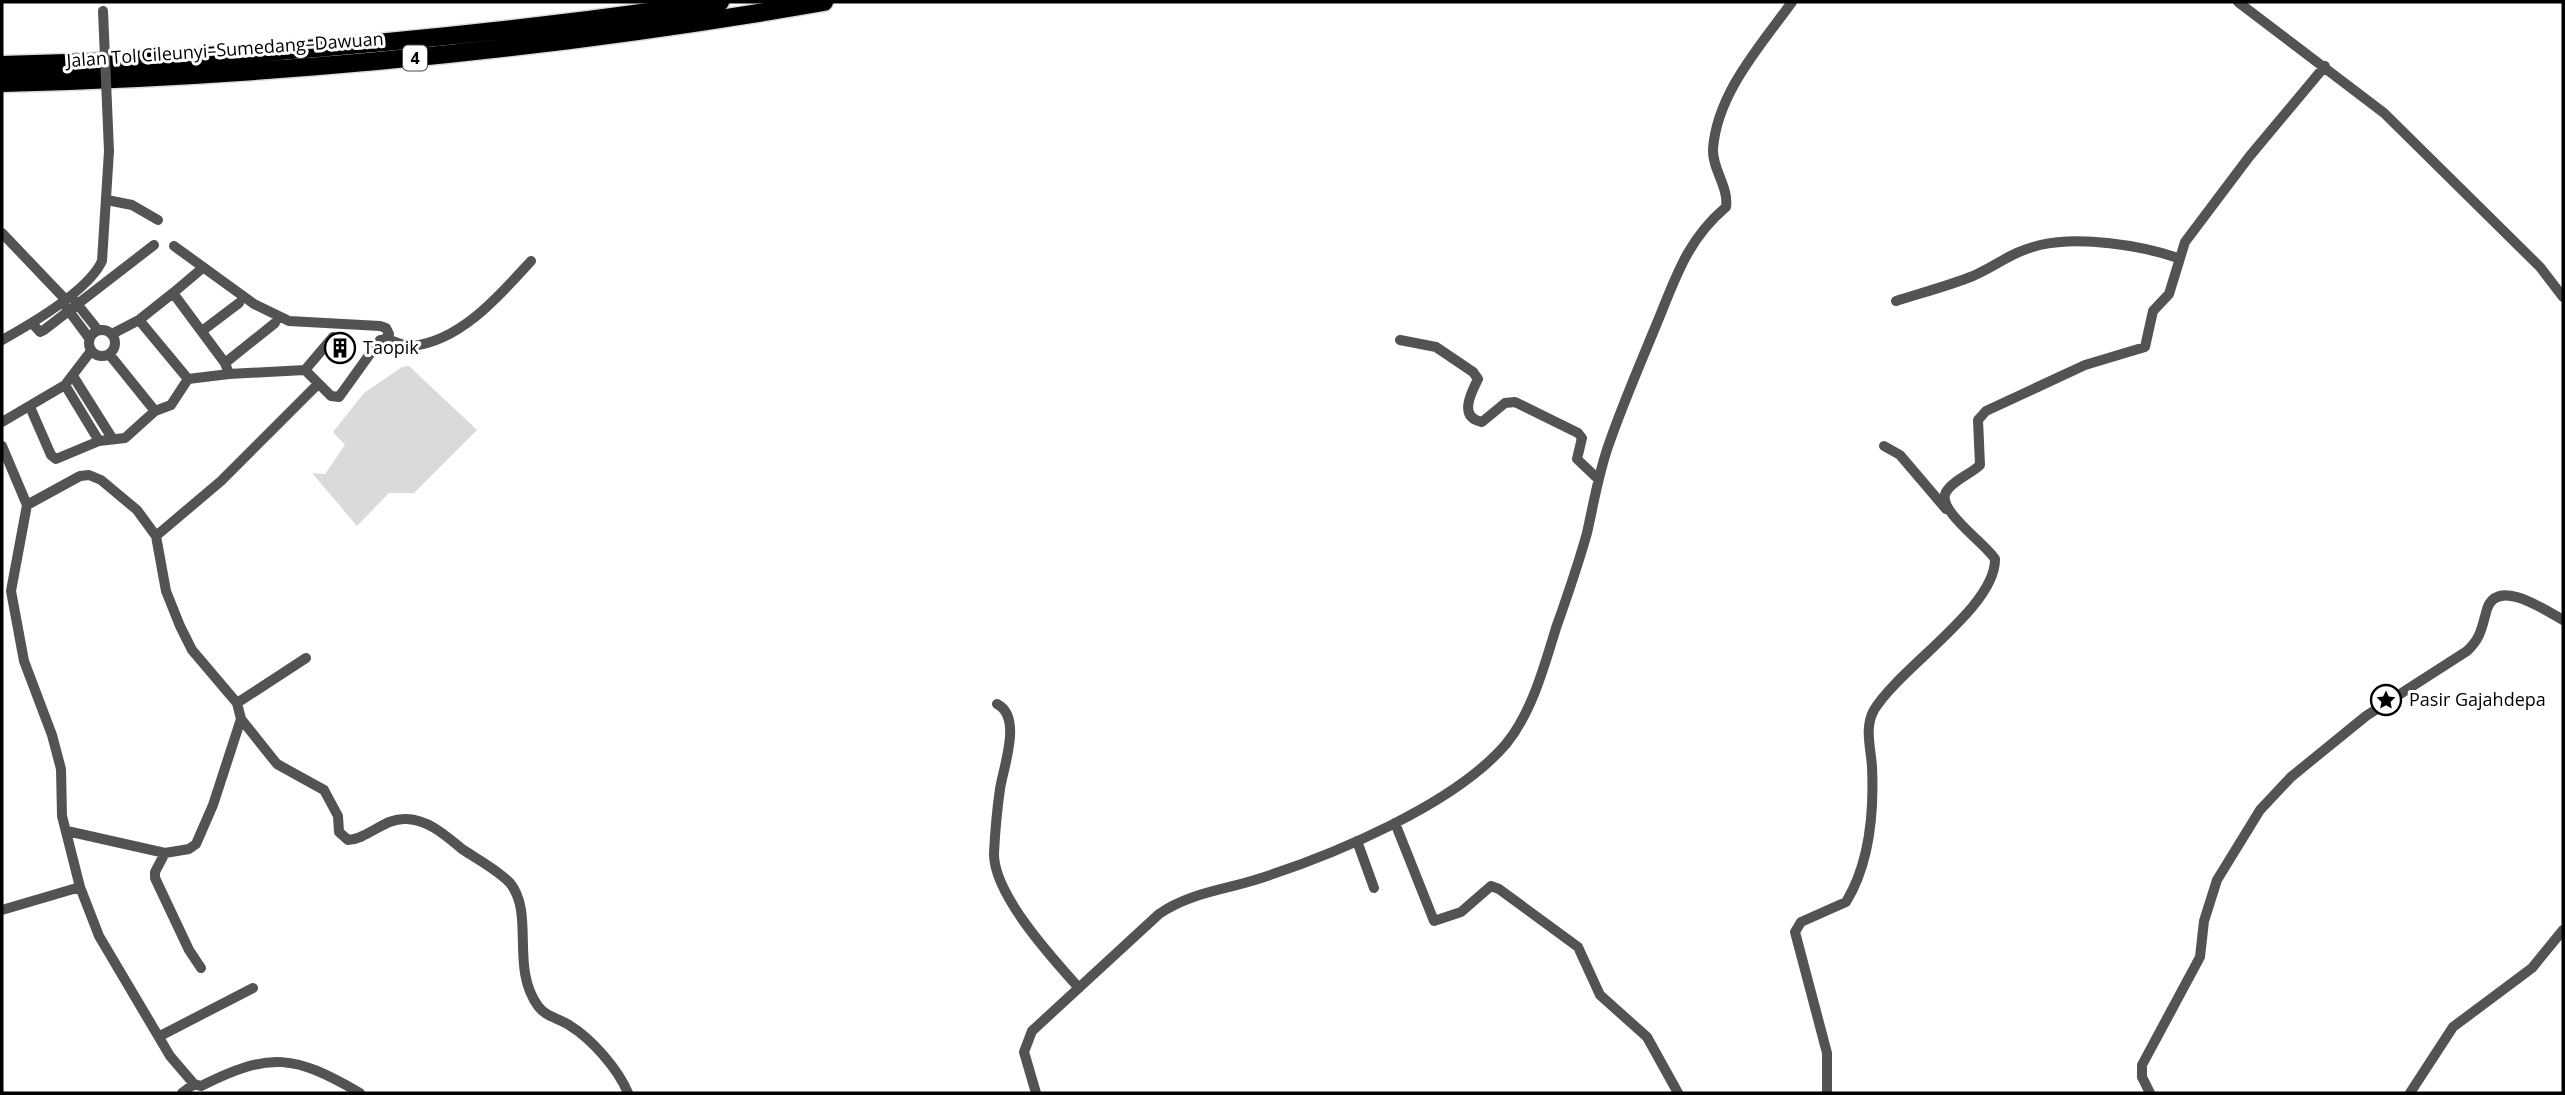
<svg xmlns="http://www.w3.org/2000/svg" width="2565" height="1095" viewBox="0 0 2565 1095" font-family="'Open Sans',sans-serif">
<style>
.green{fill:#dadada}
.lines{fill:none;stroke-linecap:round;stroke-linejoin:round}
.highway-casing{stroke:#dbdbdb;stroke-width:21}
.street{stroke:#535353;stroke-width:10}
.highway{stroke:#000;stroke-width:18}
.street-bridge{stroke:#535353;stroke-width:10}
.labels{text-anchor:middle;stroke-width:6;stroke-linejoin:round;paint-order:stroke}
.shield{fill:#fff;stroke:#4c4c4c;stroke-width:2}
.shield-label{font-size:16px;font-weight:bold;fill:#000}
.street-label{font-size:18px;fill:#000;stroke:#fff}
.poi-label{font-size:18px;fill:#000;stroke:#fff;text-anchor:start}
</style>
<rect width="100%" height="100%" fill="#fff"/>
<!-- green -->
<path class="green" d="M409 366 477 430 414 493H389L357 526 312 473 325 474 345 445 333 432 364 393 402 367Z"/>
<g class="lines">
<!-- highway casing -->
<g class="highway-casing">
<path id="highway" d="M2 65C243 59 481 37 720 2
M2 83C278 76 552 49 824 2"/>
</g>
<!-- street -->
<path class="street" d="M2238 2 2384 113 2540 267 2563 297
M107 200 132 205 158 220
M2 233 64 298
M174 246 254 304 289 321 380 326 386 328 389 334 386 338
M173 293 199 271
M74 300 98 330
M1896 301C1921 293 1948 286 1973 276 1998 265 2011 252 2040 245 2080 236 2140 245 2178 258
M66 307 89 338
M139 320 188 379 229 374
M32 323 40 332 44 330 154 245
M89 343a13 13 0 1 1 26 0a13 13 0 1 1-26 0Z
M202 331 239 303
M112 334 139 320 173 293 225 363 229 374 305 370 333 337
M2 340C31 324 88 291 102 261L109 151
M1400 340 1436 347 1473 372 1478 379C1471 393 1458 417 1482 422L1505 403 1515 402 1578 433 1582 438 1577 459 1598 479
M109 354 155 411
M225 363 275 323
M305 370 331 396 339 397 380 340C392 337 401 347 412 346 461 341 500 295 531 261
M73 376 112 438
M65 385 99 441
M30 407 51 455 56 459 99 441 125 438 155 411 171 405 188 379
M2 422 65 385 91 351
M2 446 27 505 11 591 24 661 52 735 61 769 62 816 80 887 99 936 170 1056 194 1084 201 1086C271 1051 294 1055 360 1093
M1884 446 1900 455 1946 509
M27 505 80 476 89 475 101 480 137 510 156 536 166 591 180 626 192 650 237 703 241 719 213 805 196 844 189 849 165 853 67 831
M156 536 221 481 318 384
M237 703 306 658
M997 704C1023 717 1003 768 1000 789 997 810 995 833 994 853 993 894 1053 959 1079 988
M241 719 277 764 324 790 338 816 339 832 348 840C368 839 385 817 407 819 429 820 446 836 462 849 477 859 498 870 510 883 535 914 510 968 538 1006 546 1017 558 1018 569 1025 592 1039 618 1069 628 1093
M1395 823 1434 921 1461 912 1491 886 1499 889 1578 947 1600 995 1647 1037 1678 1093
M1357 841 1374 888
M165 853 155 872V878L189 950 201 968
M2 910 80 887
M160 1036 253 988
M182 1093 194 1084
M1036 1093 1024 1052 1032 1031 1159 914C1189 893 1224 890 1258 879 1333 855 1454 805 1506 744 1532 712 1544 667 1556 628 1567 597 1578 565 1587 533 1594 502 1599 470 1610 441 1624 401 1641 362 1657 323 1676 277 1687 240 1726 207 1729 187 1712 169 1713 149 1717 93 1761 45 1792 2
M1827 1093V1053L1795 932 1801 922 1846 902C1870 863 1874 811 1872 767 1871 748 1864 728 1874 710 1899 668 1996 607 1995 559 1985 543 1936 510 1946 492 1952 481 1971 474 1980 465L1978 420 1986 411 2085 365 2145 347 2153 311 2169 294 2185 242 2249 157 2325 66
M2150 1093 2142 1077V1065L2200 957 2204 921 2217 880 2260 810 2291 777 2366 716 2467 651C2481 638 2482 627 2487 609 2497 576 2548 612 2563 620
M2410 1093 2453 1027 2532 968 2563 930"/>
<!-- highway -->
<use href="#highway" class="highway"/>
<!-- street-bridge -->
<path class="street-bridge" d="M103 11 109 151"/>
</g>
<!-- icons -->
<defs>
<g id="building-ring" transform="scale(1.575)"><circle r="9.5" fill="#fff" stroke="#000" stroke-width="1.5"/><path d="M-4-6H4V6H1V3H-1V6H-4ZM-2.5-4.3h1.7v1.8h-1.7ZM.8-4.3h1.7v1.8H.8ZM-2.5-1h1.7V.8h-1.7ZM.8-1h1.7V.8H.8Z" fill="#000"/></g>
<g id="sight-ring" transform="scale(1.575)"><circle r="9.5" fill="#fff" stroke="#000" stroke-width="1.5"/><path d="M0-6L1.8-2.2L6-1.7L2.9 1.2L3.7 5.4L0 3.3L-3.7 5.4L-2.9 1.2L-6-1.7L-1.8-2.2Z" fill="#000"/></g>
</defs>
<g fill-rule="evenodd">
<use href="#building-ring" x="340" y="348"/>
<use href="#sight-ring" x="2386" y="700"/>
</g>
<g class="labels">
<!-- shield labels -->
<rect class="shield" x="403" y="45.5" width="24" height="25" rx="5"/>
<g class="shield-label">
<text x="415" y="64">4</text>
</g>
<!-- street labels -->
<g class="street-label">
<text transform="translate(225 50) rotate(-4)" y="6">Jalan Tol Cileunyi–Sumedang–Dawuan</text>
</g>
<!-- poi labels -->
<g class="poi-label">
<text x="363" y="354">Taopik</text>
<text x="2409" y="706">Pasir Gajahdepa</text>
</g>
</g>
<!-- border -->
<rect width="2565" height="1095" fill="none" stroke="#000000" stroke-width="7"/>
</svg>
